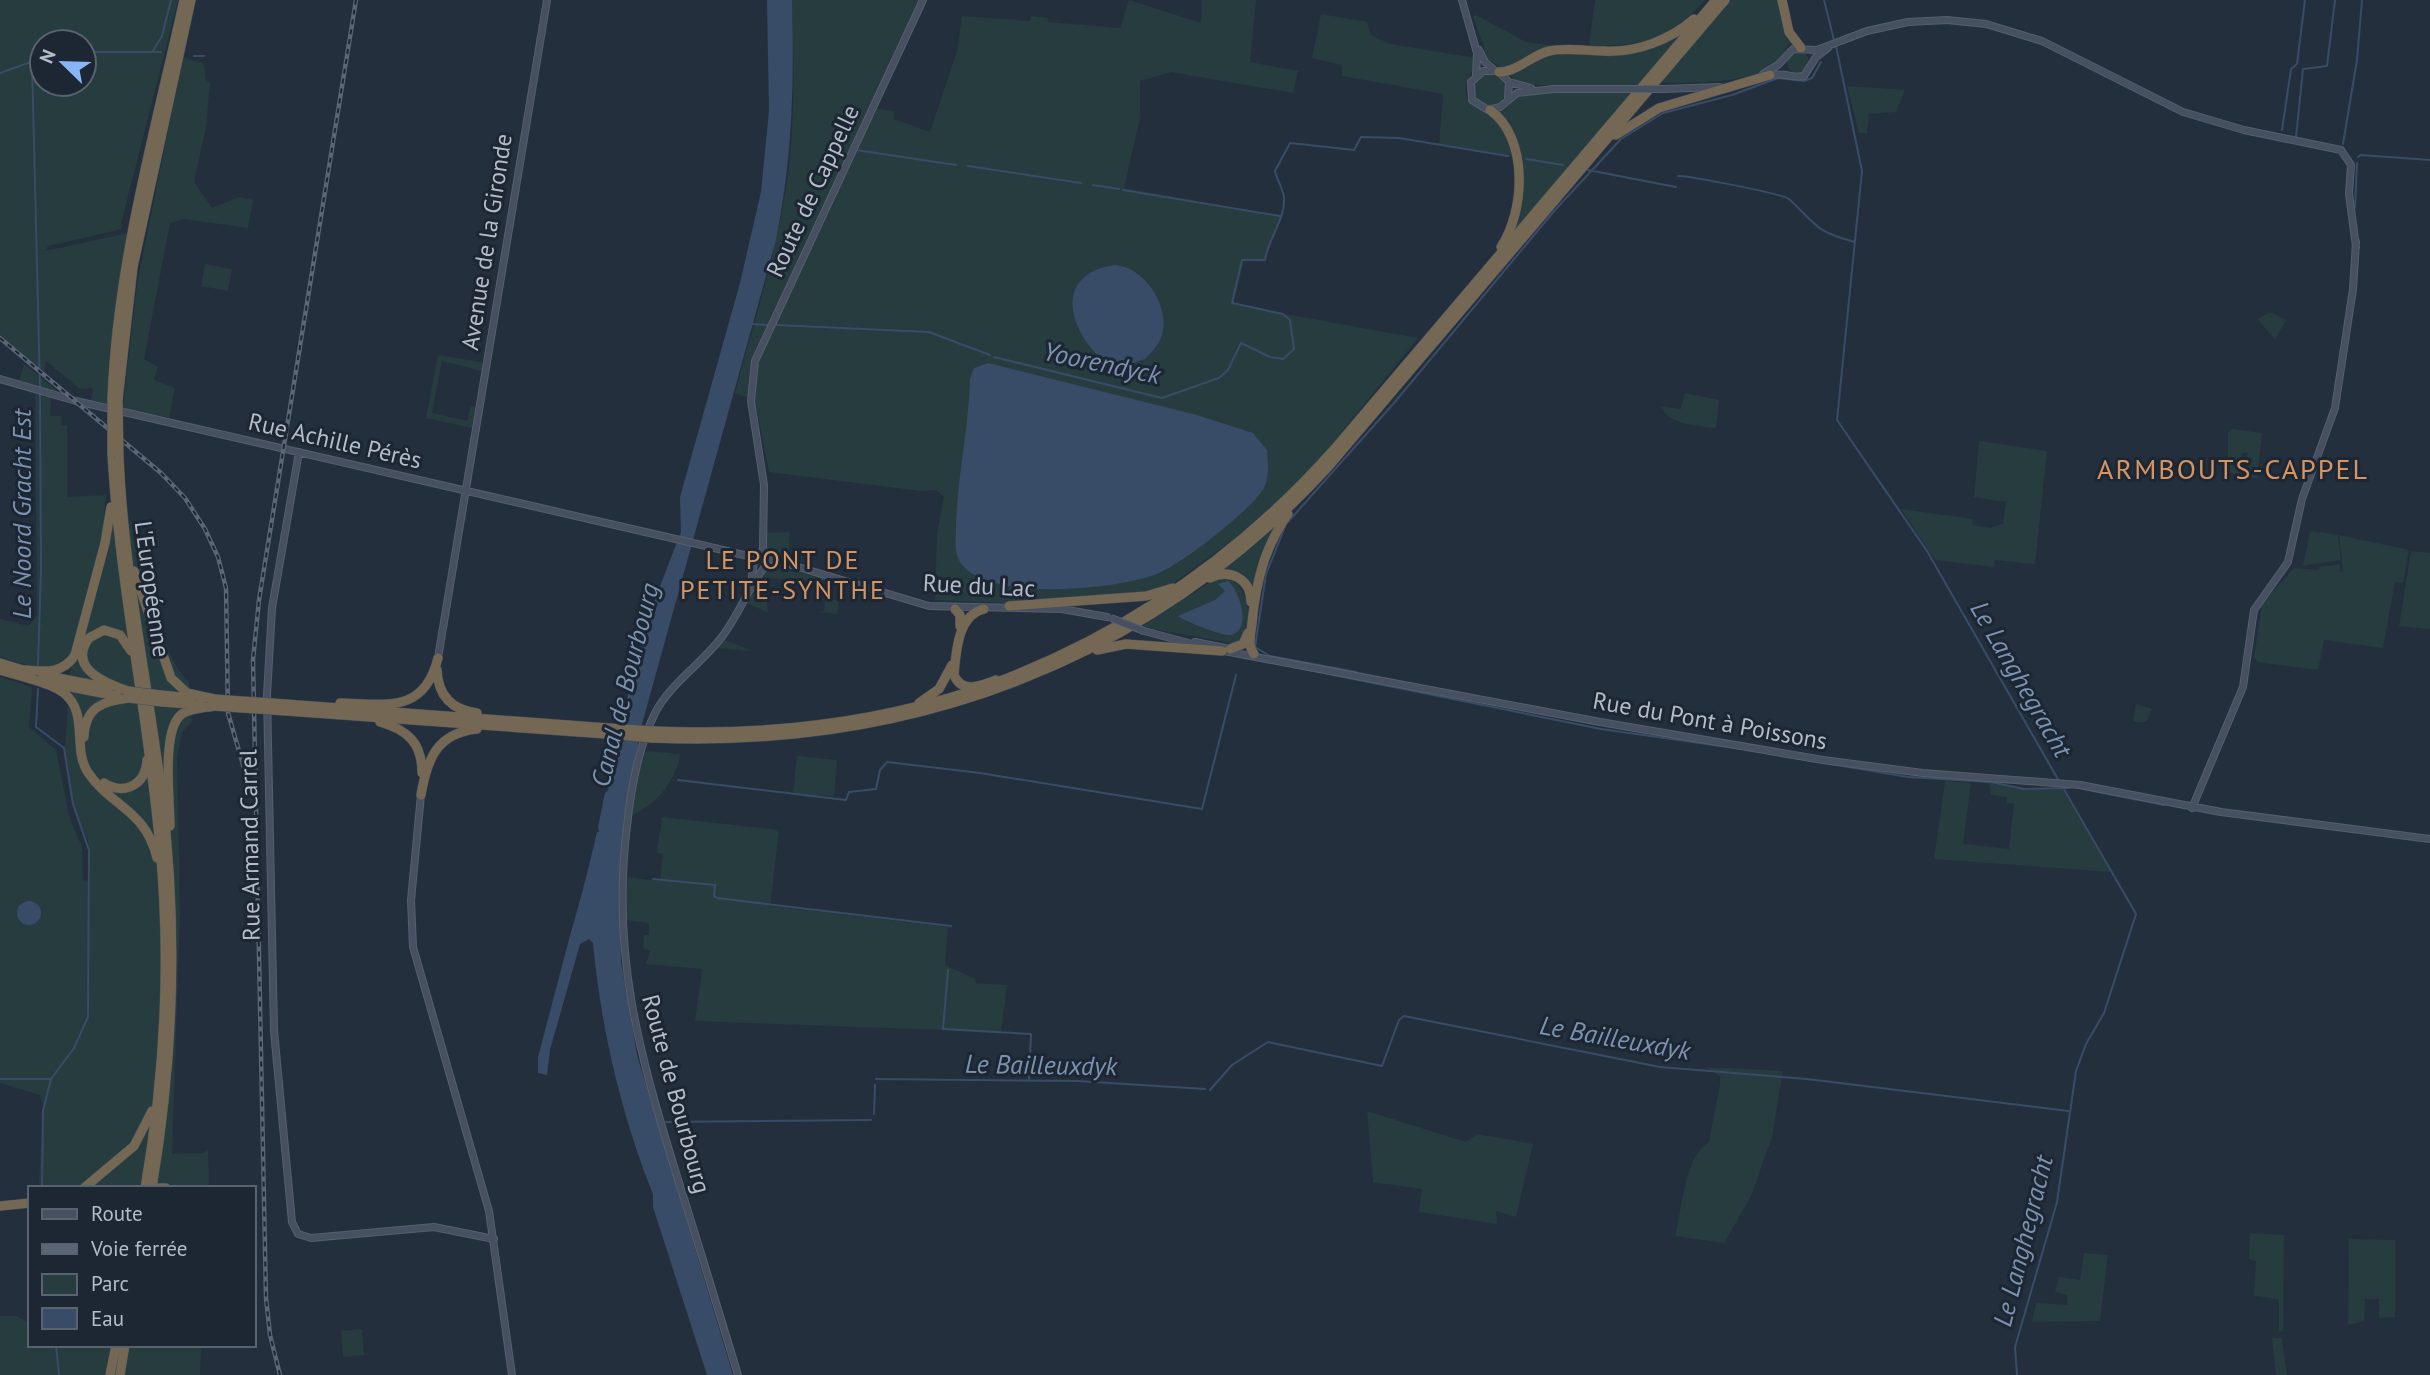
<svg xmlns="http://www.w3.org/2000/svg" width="2430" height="1375" viewBox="0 0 2430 1375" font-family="'PT Sans',sans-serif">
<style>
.green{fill:#263c3f;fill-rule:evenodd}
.water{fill:#394c67}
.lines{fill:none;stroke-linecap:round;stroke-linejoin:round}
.stream{stroke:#394c67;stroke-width:2}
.secondary-casing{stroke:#565f6c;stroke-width:8}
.highway-casing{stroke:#434c59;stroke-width:10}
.secondary{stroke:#465061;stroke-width:6}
.highway{stroke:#746855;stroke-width:9}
.rail-casing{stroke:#5a6575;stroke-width:4.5}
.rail{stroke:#1d2633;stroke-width:2;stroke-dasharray:5;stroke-linecap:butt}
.secondary-bridge-casing{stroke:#565f6c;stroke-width:8;stroke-linecap:butt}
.highway-bridge-casing{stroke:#434c59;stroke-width:10;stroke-linecap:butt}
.secondary-bridge{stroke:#465061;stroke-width:6}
.highway-bridge{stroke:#746855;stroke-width:9}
.labels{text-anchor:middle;stroke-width:6;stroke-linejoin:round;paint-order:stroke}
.street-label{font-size:24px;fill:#b4bcc9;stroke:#1d2633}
.water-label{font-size:26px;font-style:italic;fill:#7c92b1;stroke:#1d2633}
.neighbourhood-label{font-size:26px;letter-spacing:2px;fill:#d59563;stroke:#1d2633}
.quarter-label{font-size:28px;letter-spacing:2px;fill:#d59563;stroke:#1d2633}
</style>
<rect width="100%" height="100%" fill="#242f3e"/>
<!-- green -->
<path class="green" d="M0 0H178L121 224 122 229 48 246 45 251 128 233 109 355 107 404 91 400 93 388 80 389 46 361 44 371 0 335ZM42 42H84V84H42Z
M792 0H920L870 108 895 111 894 119 930 132 957 51 962 16 1030 21 1031 16 1048 18V22L1120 28 1129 0 1201 23 1202 0H1256L1250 62 1298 71 1293 93 1171 72 1140 81V118L1124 188 1283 216 1269 243 1265 262 1244 260 1234 301 1236 305 1418 338 1315 465 1252 526 1172 584 1149 591 1007 603 935 600 937 534 944 497 936 490 921 491 769 472 755 400 735 393C754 321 778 249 788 174 796 115 793 57 792 0Z
M1595 0H1705C1668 40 1642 46 1589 46Z
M1731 0H1778L1790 42C1785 48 1783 55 1778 61 1760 84 1687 83 1660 83Z
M1321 14 1367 22 1371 35 1390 44 1474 58C1476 71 1463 81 1466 94 1469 108 1479 107 1490 113 1503 121 1509 143 1512 157L1439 145 1443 94 1342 76V65L1312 58Z
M1476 15 1526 42 1557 46 1541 49 1503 69 1488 59 1473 17Z
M1684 31 1638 85H1540L1515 81 1510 74 1545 54 1570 52 1607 55Z
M1787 62a11 11 0 1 1 22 0a11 11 0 1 1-22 0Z
M183 57 204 64 206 80 210 83 206 127 194 182 212 208 239 197 253 200 248 228 184 219 170 223 144 359 158 367 154 380 175 388 169 418 123 408 137 284Z
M1474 90a16 16 0 1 1 32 0a16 16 0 1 1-32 0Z
M1847 86 1905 90 1896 112 1869 114 1867 133H1859Z
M1632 92 1511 237 1521 175 1499 112 1517 97 1529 93Z
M205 264 232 269 228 291 201 286Z
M2270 312 2286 320 2275 340 2258 319Z
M438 355 481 362 484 368 477 398 481 371 442 361 432 413 467 421 471 406 475 407 472 428 426 418Z
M24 364 61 394 19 381Z
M1685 393 1719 400 1716 428C1695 425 1671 426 1660 406L1681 409Z
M35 394 51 397 50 416H62L61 426H67V497L106 495 104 518 133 522C140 560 160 658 189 681L192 722 182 732 177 758 180 913 172 1154 203 1153 208 1149 209 1188H39L43 1105 40 1095 0 1083V677L32 687 29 727 56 750 69 816 82 847 83 880 90 881 88 840 74 811 65 747 72 651 56 667 36 668 0 657V619L29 626 37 615Z
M2232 429 2262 433 2257 478 2244 477 2248 452 2242 453 2239 477 2228 471V433Z
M1979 441 2047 451 2035 564 1995 560 1994 567 1935 560 1901 509 1973 519 1972 525 1990 528 2003 524 2006 502 1974 497Z
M1278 523 1253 592 1222 570Z
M2310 531 2338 535 2341 560 2303 566Z
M790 532 788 563 773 558 765 545 767 533Z
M2339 535 2409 550 2403 583 2395 582 2383 648 2324 640 2318 670 2258 662 2254 657 2262 604 2294 568 2319 570V567L2340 564V571L2346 572 2343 571Z
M2411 551 2430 553V629L2399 626Z
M771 568 825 577 828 578 825 582 759 577Z
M1225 577C1250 585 1256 625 1237 644L1141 627 1217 578Z
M757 580 779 582 759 583 757 589 766 590 768 613 747 603Z
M833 592V599L839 602 837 614 819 612 824 611 826 593Z
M725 640 752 651 717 648Z
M2136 704 2152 709 2146 722H2133Z
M648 751 680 754C677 780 655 806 632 815L642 754Z
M797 756 837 760 834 796 817 795 816 798 793 795Z
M1945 781 1971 783 1963 844 2009 849 2014 804 2007 803V797L1991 795 1989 783 2023 790 2062 789 2111 872 1934 859Z
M662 817 779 830 770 906 948 927 945 965 975 979 976 983 1007 985 1001 1032 695 1021 702 969 646 964 650 951 643 949 644 935H649V923L626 920V877L660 881 663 854 657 853Z
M1705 1067 1783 1071 1772 1137 1751 1196 1724 1243 1675 1236C1683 1207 1683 1160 1709 1142L1720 1084V1076Z
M1367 1111 1466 1142 1477 1134 1533 1144 1516 1217 1496 1211 1497 1224 1419 1212 1422 1189 1373 1182Z
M2250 1233 2284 1235 2283 1331 2279 1332V1299L2254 1296 2256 1261 2249 1259Z
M2349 1239 2395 1240V1317L2379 1318V1299H2365L2364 1321 2348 1325Z
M2084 1253 2108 1255 2100 1321 2032 1322 2036 1303 2067 1305V1295L2055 1292 2059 1277 2080 1280Z
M0 1316H16L30 1323V1345H201L200 1375H0Z
M362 1329 364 1355 343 1357 341 1331Z
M2272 1338H2282L2287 1375H2276Z"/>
<!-- water -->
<path class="water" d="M767 0H792C794 84 793 153 776 240L642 724 624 817 619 882 621 962 637 1055 733 1375H707L653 1207V1194C621 1115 601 1028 593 943L589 939 580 944 550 1050 547 1075 538 1073V1057L571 932C581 898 589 867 597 832H599L598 827 605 793 609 789 607 787 623 721V702L627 699 645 625 681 532 680 497 740 283 761 192 769 111Z
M1115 265C1144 267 1168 304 1163 331 1161 343 1153 351 1145 359 1136 362 1123 367 1113 365 1101 361 1092 350 1085 340 1062 304 1070 271 1115 265Z
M988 363 1197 415 1253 433 1267 450C1268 462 1270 480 1262 491 1247 513 1184 562 1159 573 1121 590 977 604 958 558 954 549 956 537 956 527 957 477 969 428 970 379L974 368Z
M1228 581C1239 590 1253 630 1231 635 1224 637 1184 621 1178 616L1215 600 1225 591 1218 584Z
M17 913a12 12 0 1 1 24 0a12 12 0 1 1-24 0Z"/>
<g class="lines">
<!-- stream -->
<path class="stream" d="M1824 0 1834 40
M1836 46 1862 171 1837 420 1927 551 2059 781
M153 51 162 36 171 0
M84 52H161
M194 56H204
M32 61 40 389
M0 73 42 58
M2282 130 2291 69 2297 64 2305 0
M2296 137 2303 69 2327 66 2335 0
M2343 144 2357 60 2362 0
M856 150 956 165
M2358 157 2361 155 2430 160
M1526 159 1563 165
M968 166 1081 183
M1588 170 1676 187
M1678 176C1691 176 1783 194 1789 199 1817 225 1815 232 1855 242
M1093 185 1119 189
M1123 190 1280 216
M2355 207 2357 163
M751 324 768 325
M776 325 929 332 990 355
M994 357 1162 398 1219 378 1228 370 1241 343 1270 357 1283 359 1294 349 1290 320 1283 314 1232 303 1242 260H1265C1268 239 1286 218 1284 197 1282 187 1277 180 1275 171L1290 143 1354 150 1361 137 1399 138 1508 156
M1288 522 1394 403 1555 210 1621 139 1663 113 1732 95 1778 78 1804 81 1812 78 1821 62
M1285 527 1266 574 1255 647 1270 656 1356 672
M38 665 41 570 40 394
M1294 667 1601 729 1742 749
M38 689 36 727 64 748 73 804 89 850 88 1017 74 1048 51 1079 43 1111 42 1188
M1765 753 1908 777 1990 782 2024 789 2069 788
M678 780 846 800 849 792 876 789 880 770 887 762 980 773 1202 809 1236 675
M2083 789 2164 805
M653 879 715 885 714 896 717 898 951 926
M948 970 943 1029 1031 1034 1029 1081
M0 1079H50
M876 1079 1078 1081 1205 1089
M1210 1090 1232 1065 1268 1042 1382 1066 1399 1020 1404 1016 1660 1067 1807 1079 2068 1111
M874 1114 875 1085
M666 1122 871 1120
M56 1345 59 1375
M2017 1375 2015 1347 2057 1202 2076 1071 2086 1044 2104 1013 2136 914 2062 786"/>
<!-- secondary casing -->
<g class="secondary-casing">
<path id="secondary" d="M1462 0 1477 53 1476 75
M1479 50 1485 62 1493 69
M1763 74 1778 65 1793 49 1817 50 1867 31 1908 22 1947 20 1986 24 2042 41 2183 112 2244 130 2341 150 2351 165 2349 194 2356 247
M1768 76C1786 71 1791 79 1804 76L1816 57 1828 48
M1509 82 1531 88
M1552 89H1624
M1663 89 1720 87
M1508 98 1509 82 1498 71H1483L1471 82 1472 100 1488 110 1500 107 1517 93 1554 89
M0 379 76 401 706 546 748 556 761 552 767 555
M299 452 272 608 267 695 274 1031 292 1222 298 1234 311 1238 434 1227 494 1239
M768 558 929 606 1062 609 1107 617
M752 576 755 554
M1144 631 1200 646
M1195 642 1225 648
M1224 651 1600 722 1823 760 1923 773 2080 785 2221 812 2430 839
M438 658 547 0
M421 795 411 900 413 947 489 1211 512 1375
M2192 808 2243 687 2254 610 2288 562 2302 499 2335 408 2353 289 2356 242
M738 1375C718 1308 697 1240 676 1173 639 1052 611 954 627 826 631 787 638 748 655 713 670 684 701 664 721 638 740 614 749 584 768 563L763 547 764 485 751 401 755 361 923 0"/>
</g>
<!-- highway casing -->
<g class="highway-casing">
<path id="highway" d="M1782 0 1789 32 1801 48
M1499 72C1517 72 1532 55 1549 51 1567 47 1586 51 1604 51 1636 53 1670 40 1694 19
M1490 110C1529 138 1525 211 1501 247
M1616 135 1659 108 1770 75
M112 398C117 264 155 131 184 0
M118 400 133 267 191 0
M112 453C119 582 147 709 159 838 171 954 165 1073 145 1188
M119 458C124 572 148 683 162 796 178 926 174 1058 152 1188
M134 571 171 678 187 693 214 699
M1210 578C1230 568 1251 579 1251 602
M1009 606 1146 596 1173 588
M955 609 960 615V626
M984 609C958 615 956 651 954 675 962 694 980 686 996 680
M1230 649 1243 644 1248 633
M1097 650 1126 644 1222 651
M1254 654C1247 645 1251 634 1252 623 1256 582 1264 548 1288 514
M0 663 30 672
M0 670 31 679
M25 670C45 672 63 674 75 655L105 543 111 507
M437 670C438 696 452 710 477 713
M43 675 109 688
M25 677C39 682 59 686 69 698 86 717 74 749 87 771 110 807 145 808 157 858
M55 684 117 696
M992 684C1126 634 1242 554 1337 446L1716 0
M128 691C105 683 67 668 89 638L104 630 120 635 131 651
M161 695 191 698
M162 702 202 705
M272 703 608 728
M340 703C387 704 424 714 438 658
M919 703 939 689 952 665
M272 710 606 734
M380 722C408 730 422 743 422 773
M654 731C764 736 870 724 975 690
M84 737C85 707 103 701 129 698
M652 738C913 749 1150 661 1328 467L1725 0
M104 783C125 796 146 784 147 760
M421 795C427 759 437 733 477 729
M170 826C170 800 161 729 182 714 191 708 204 708 214 706
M84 1188 134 1146 152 1111
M157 1188H166
M0 1206 30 1203
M110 1375 116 1345
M120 1375 125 1345"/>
</g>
<!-- secondary -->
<use href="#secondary" class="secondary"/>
<!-- highway -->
<use href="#highway" class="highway"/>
<!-- rail casing -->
<g class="rail-casing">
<path id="rail" d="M0 338 161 473 185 498 205 529 218 557 226 588 228 713 250 789
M280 1375 270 1335 266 1298 253 660 259 600 356 0"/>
</g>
<!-- rail -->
<use href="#rail" class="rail"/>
<!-- secondary-bridge casing -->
<g class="secondary-bridge-casing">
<path id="secondary-bridge" d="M1624 89H1663
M1111 618 1144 631"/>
</g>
<!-- highway-bridge casing -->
<g class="highway-bridge-casing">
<path id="highway-bridge" d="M118 400 119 458
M112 453V398
M128 691 161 695
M129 698 162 702
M214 699 272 703
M214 706 272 710
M608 728 654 731
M606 734 652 738"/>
</g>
<!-- secondary-bridge -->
<use href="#secondary-bridge" class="secondary-bridge"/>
<!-- highway-bridge -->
<use href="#highway-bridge" class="highway-bridge"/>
</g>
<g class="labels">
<!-- street labels -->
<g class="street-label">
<text transform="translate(813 191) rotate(-65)" y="8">Route de Cappelle</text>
<text transform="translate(487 242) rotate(-81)" y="8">Avenue de la Gironde</text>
<text transform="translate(335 441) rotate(13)" y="8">Rue Achille Pérès</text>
<text transform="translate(979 586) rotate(3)" y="8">Rue du Lac</text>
<text transform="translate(152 589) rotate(82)" y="8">L'Européenne</text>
<text transform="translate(1710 721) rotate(10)" y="8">Rue du Pont à Poissons</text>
<text transform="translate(250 845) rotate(-91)" y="8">Rue Armand Carrel</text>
<text transform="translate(676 1094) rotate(75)" y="8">Route de Bourbourg</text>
</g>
<!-- water labels -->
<g class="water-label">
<text transform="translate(1102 363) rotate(12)" y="9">Yoorendyck</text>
<text transform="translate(22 514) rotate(-90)" y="9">Le Noord Gracht Est</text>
<text transform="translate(2021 679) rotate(60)" y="9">Le Langhegracht</text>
<text transform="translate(625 685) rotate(-76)" y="9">Canal de Bourbourg</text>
<text transform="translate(1615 1038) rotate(10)" y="9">Le Bailleuxdyk</text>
<text transform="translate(1041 1065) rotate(1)" y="9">Le Bailleuxdyk</text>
<text transform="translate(2023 1241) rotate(-76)" y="9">Le Langhegracht</text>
</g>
<!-- neighbourhood labels -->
<g class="neighbourhood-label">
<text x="783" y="569">LE PONT DE<tspan x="783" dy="30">PETITE-SYNTHE</tspan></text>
</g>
<!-- quarter labels -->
<g class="quarter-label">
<text x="2233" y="479">ARMBOUTS-CAPPEL</text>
</g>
</g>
<!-- legend -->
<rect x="28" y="1186" width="228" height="161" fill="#1d2633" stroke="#59626f" stroke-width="2"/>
<rect x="42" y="1209" width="35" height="10" fill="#465061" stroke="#59626f" stroke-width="2"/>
<text x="91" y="1221" font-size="21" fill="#b4bcc9">Route</text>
<rect x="42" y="1244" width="35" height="10" fill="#5a6575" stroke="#59626f" stroke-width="2"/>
<text x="91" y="1256" font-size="21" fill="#b4bcc9">Voie ferrée</text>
<rect x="42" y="1274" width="35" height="21" fill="#263c3f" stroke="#59626f" stroke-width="2"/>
<text x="91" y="1291" font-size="21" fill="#b4bcc9">Parc</text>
<rect x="42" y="1308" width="35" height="21" fill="#394c67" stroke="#59626f" stroke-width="2"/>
<text x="91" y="1326" font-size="21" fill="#b4bcc9">Eau</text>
<!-- north arrow -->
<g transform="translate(63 63) rotate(293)"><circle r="33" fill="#1d2633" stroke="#59626f" stroke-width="2"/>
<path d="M0-5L12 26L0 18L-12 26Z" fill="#8ab4f8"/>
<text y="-10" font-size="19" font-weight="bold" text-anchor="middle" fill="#b4bcc9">N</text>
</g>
</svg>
